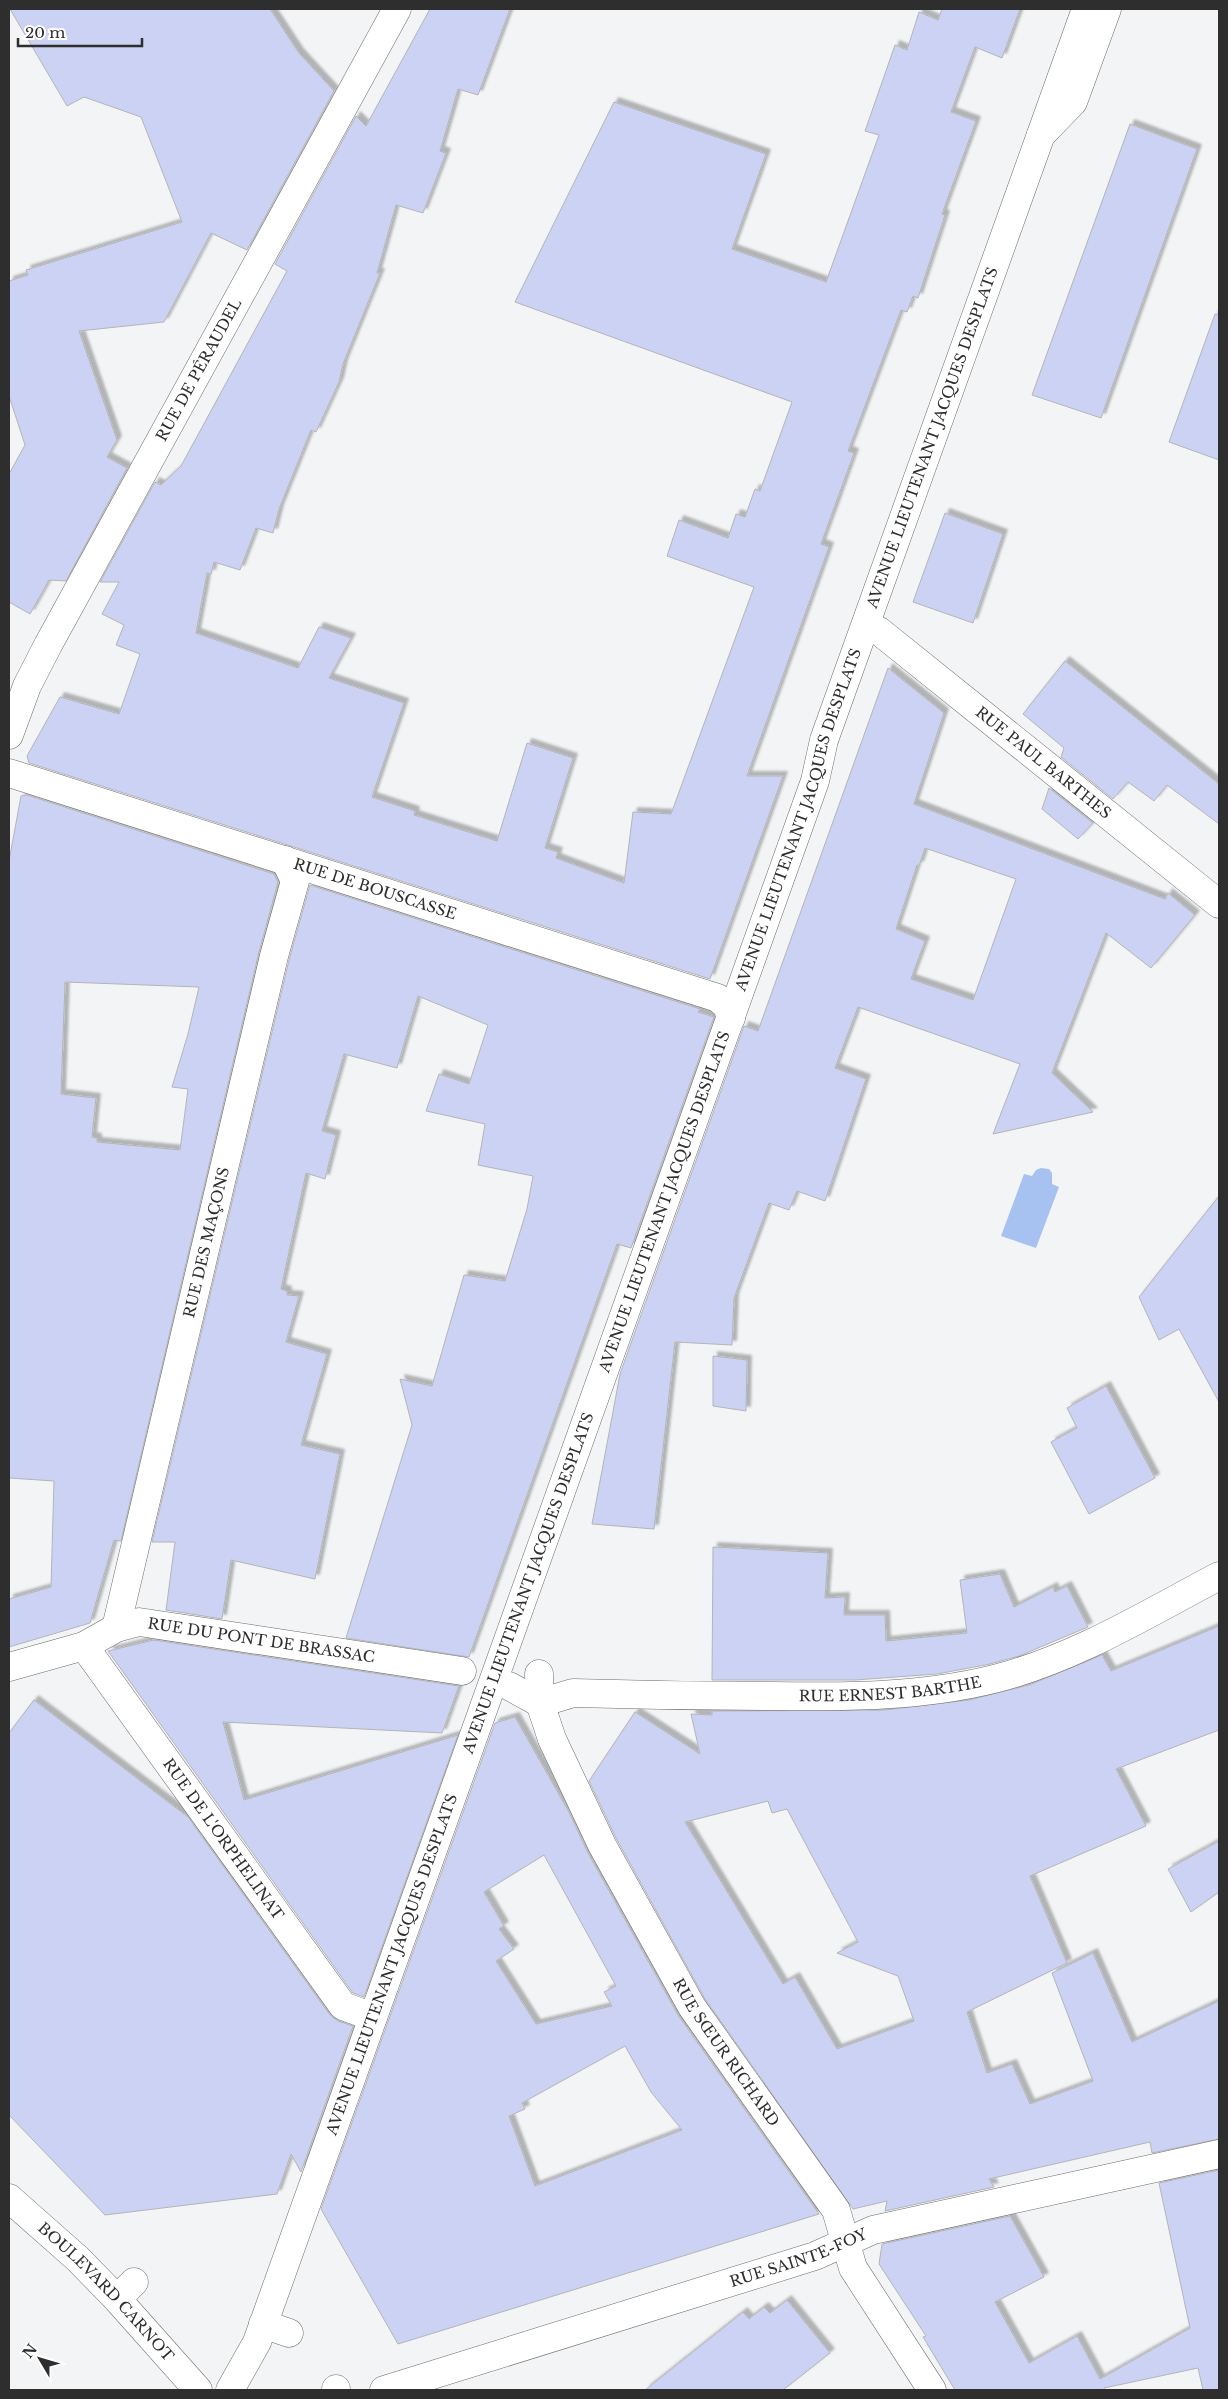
<svg xmlns="http://www.w3.org/2000/svg" width="1228" height="2399" viewBox="0 0 1228 2399" font-family="'Libre Baskerville',serif">
<style>
.water{fill:#a7c1f0}
.building{fill:#cbd2f4;stroke:#b4b4b7;fill-rule:evenodd;filter:url(#shadow)}
.lines{fill:none;stroke-linecap:round;stroke-linejoin:round}
.minor-casing{stroke:#6b6c6e;stroke-width:29}
.major-casing{stroke:#6b6c6e;stroke-width:29}
.minor{stroke:#fff;stroke-width:28}
.major{stroke:#fff;stroke-width:28}
.labels{text-anchor:middle;stroke-width:5;stroke-linejoin:round;paint-order:stroke}
.street-label{font-size:15px;fill:#2e2e2f;stroke:#fff}
</style>
<defs>
<filter id="shadow"><feDropShadow dx="4.5" dy="-4.5" stdDeviation="1" flood-color="#0004"/></filter>
</defs>
<rect width="100%" height="100%" fill="#f3f4f6"/>
<!-- water -->
<path class="water" d="M1041 1168 1049 1169 1052 1173V1184L1059 1187 1036 1248 1001 1236 1024 1174 1032 1176 1036 1170Z"/>
<!-- building -->
<path class="building" d="M10 9H270L299 53 334 91 247 250 211 233 164 322 79 331 117 440 107 457 127 468 66 581 49 580 30 614 9 602V474L25 445 9 396V281L28 275 26 270 182 222 141 117 84 97 67 106Z
M430 9H510L478 95 458 89 440 151 446 153 423 213 396 205 377 273H380L343 364 339 382 316 432 311 430 279 509 273 533 256 528 240 570 214 562 211 574 207 573 196 633 298 668 319 627 351 638 329 678 404 703 372 797 415 811 414 815 497 841 527 743 573 758 545 848 558 852 556 858 624 883 633 812 671 814 754 587 667 556 679 520 728 538 736 514 745 517 755 489 760 491 792 402 515 302 614 102 766 154 732 249 826 282 879 135 865 131 895 45 907 50 919 12 938 20 942 9H1020L1002 58 975 47 951 112 976 121 942 214 945 215 918 298 913 296 907 312 901 310 848 451 854 453 821 544 829 547 747 776H783L710 979 29 763 27 756 60 697 119 714 140 654 116 645 124 625 102 614 119 582H100L155 482 161 485 181 466 287 271 275 264 356 116 366 126Z
M1130 124 1197 149 1101 418 1032 395Z
M1215 314 1219 315V460L1169 442Z
M945 513 1003 534 973 623 913 602Z
M1065 661 1219 784V824L1167 785 1154 801 1128 782 1113 799 1061 757 1064 748 1023 714Z
M888 668 944 713 914 804 1165 899 1168 893 1195 915 1151 968 1106 933 1052 1073 1093 1112 993 1134 1020 1064 858 1007 835 1068 866 1079 825 1201 797 1191 789 1210 769 1203 734 1298 732 1345 675 1342 654 1529 592 1524 620 1374 744 1026 758 1031ZM925 848 1016 879 973 1000 911 979 925 941 896 929 917 865 919 866Z
M1049 788 1093 823 1078 839 1042 809Z
M27 795 274 874 278 882 259 952 121 1541 114 1540 90 1623 9 1647V1599L51 1587 54 1481 9 1478V861L21 796ZM65 982 199 987 188 1034 172 1087 188 1089 180 1150 97 1142V1138L92 1137 96 1098 61 1094Z
M310 885 700 1009 698 1012 714 1017 631 1248 617 1244 469 1657 346 1638 412 1425 400 1379 432 1386 464 1275 505 1281 527 1209 533 1176 478 1165 485 1124 426 1111 439 1074 469 1084 488 1025 418 996 397 1068 344 1054 322 1131 336 1135 325 1179 306 1173 281 1289 287 1291V1295L299 1296 286 1342 327 1354 301 1445 340 1454 315 1579 231 1560 222 1619 166 1610 175 1542H152L289 960Z
M1219 1196V1402L1179 1329 1159 1340 1139 1297Z
M713 1356 747 1360 746 1411 713 1406Z
M1106 1386 1155 1478 1089 1514 1051 1442 1077 1428 1067 1408Z
M713 1547 828 1553 825 1598 845 1597 844 1615H885L886 1641 967 1633 960 1580 1000 1574 1014 1607 1053 1587 1055 1592 1067 1586 1088 1627 1019 1656 990 1664 937 1674 855 1680H712Z
M1219 1626V1730L1116 1769 1146 1826 1030 1876 1067 1963 967 2012 987 2073 1012 2064 1030 2104 1093 2081 1052 1973 1093 1953 1132 2042 1219 2001V2139L1152 2153 1150 2142 989 2179 994 2187 885 2211 887 2201 853 2209 705 1999 616 1838 589 1781 635 1712 700 1754 691 1714 712 1715V1711L884 1710 969 1700 1029 1685 1102 1655 1111 1671ZM768 1801 772 1813 787 1809 858 1942 837 1953 898 1976 914 2021 837 2049 795 1977 783 1984 685 1822Z
M154 1640 459 1686 442 1733 223 1722 244 1800 458 1735 364 1997 353 1993 108 1651Z
M34 1700 188 1817 330 2015 338 2021 353 2026 301 2172 291 2154 277 2194 105 2215 9 2115V1733Z
M515 1717 569 1812 588 1853 678 2015 819 2214 398 2344 321 2209 495 1723ZM544 1855 616 1986 604 1992 612 2006 536 2024 496 1961 514 1949 499 1929 504 1926 484 1892ZM625 2046 651 2092 682 2130 535 2186 509 2116 525 2109 522 2103Z
M1219 1841V1892L1191 1912 1168 1869Z
M1219 2170V2390H1203L1198 2368 1104 2388 1105 2390H955L923 2337 926 2336 879 2264 882 2244 1010 2216 1044 2277 995 2302 1029 2363 1077 2336 1100 2379 1190 2328 1159 2183Z
M787 2300 830 2353 783 2390H645L743 2312 749 2319 764 2307 770 2313Z"/>
<g class="lines">
<!-- minor casing -->
<g class="minor-casing">
<g id="minor">
<path d="M1041 135 1073 102 1107 9"/>
<path id="s1" d="M866 625 879 631 1219 904"/>
<path id="s2" d="M9 773 718 998 727 1006 731 1018"/>
<path id="s3" d="M116 1628 274 956 295 881 285 860"/>
<path id="s4" d="M84 1646 343 2006 373 2017"/>
<path id="s5" d="M9 1667 84 1646 116 1628 139 1622 462 1671"/>
<path id="s6" d="M539 1674 540 1703 552 1739 602 1845 692 2007 836 2210 853 2268 932 2390"/>
<path d="M509 1686 540 1703"/>
<path id="s7" d="M540 1703 573 1693C639 1695 706 1696 772 1696 847 1697 921 1697 994 1679 1074 1659 1147 1614 1219 1576"/>
<path d="M117 2299 134 2282"/>
<path d="M263 2324 289 2333"/>
<path d="M336 2389V2390"/>
<path id="s8" d="M384 2390 815 2256 873 2230 1219 2154"/>
</g>
</g>
<!-- major casing -->
<g class="major-casing">
<g id="major">
<path id="s9" d="M9 735 27 686 48 645 397 9"/>
<path id="s10" d="M9 2198 78 2259 117 2299 198 2390"/>
<path id="s11" d="M230 2390 257 2342 815 781 824 740 1086 9"/>
</g>
</g>
<!-- minor -->
<use href="#minor" class="minor"/>
<!-- major -->
<use href="#major" class="major"/>
</g>
<g class="labels">
<!-- street labels -->
<g class="street-label">
<text dy="5" stroke="none"><textPath href="#s9" startOffset="412">RUE DE PÉRAUDEL</textPath></text>
<text dy="5" stroke="none"><textPath href="#s11" startOffset="2076">AVENUE LIEUTENANT JACQUES DESPLATS</textPath></text>
<text dy="5" stroke="none"><textPath href="#s1" startOffset="225">RUE PAUL BARTHES</textPath></text>
<text dy="5" stroke="none"><textPath href="#s11" startOffset="1671">AVENUE LIEUTENANT JACQUES DESPLATS</textPath></text>
<text dy="5" stroke="none"><textPath href="#s2" startOffset="384">RUE DE BOUSCASSE</textPath></text>
<text dy="5" stroke="none"><textPath href="#s11" startOffset="1266">AVENUE LIEUTENANT JACQUES DESPLATS</textPath></text>
<text dy="5" stroke="none"><textPath href="#s3" startOffset="396">RUE DES MAÇONS</textPath></text>
<text dy="5" stroke="none"><textPath href="#s11" startOffset="861">AVENUE LIEUTENANT JACQUES DESPLATS</textPath></text>
<text dy="5" stroke="none"><textPath href="#s5" startOffset="262">RUE DU PONT DE BRASSAC</textPath></text>
<text dy="5" stroke="none"><textPath href="#s7" startOffset="352">RUE ERNEST BARTHE</textPath></text>
<text dy="5" stroke="none"><textPath href="#s4" startOffset="238">RUE DE L'ORPHELINAT</textPath></text>
<text dy="5" stroke="none"><textPath href="#s11" startOffset="456">AVENUE LIEUTENANT JACQUES DESPLATS</textPath></text>
<text dy="5" stroke="none"><textPath href="#s6" startOffset="426">RUE SŒUR RICHARD</textPath></text>
<text dy="5" stroke="none"><textPath href="#s8" startOffset="435">RUE SAINTE-FOY</textPath></text>
<text dy="5" stroke="none"><textPath href="#s10" startOffset="135">BOULEVARD CARNOT</textPath></text>
</g>
</g>
<!-- border -->
<rect width="1228" height="2399" fill="none" stroke="#2e2e2f" stroke-width="20"/>
<!-- north arrow -->
<g transform="translate(40 2359) rotate(308)" stroke="#ffffff" stroke-width="4" paint-order="stroke">
<path d="M0-4L9 19L0 12L-9 19Z" fill="#2e2e2f"/>
<text y="-8" font-size="14" font-weight="bold" text-anchor="middle" fill="#2e2e2f">N</text>
</g>
<!-- scale -->
<path d="M18 38v8h124v-8" fill="none" stroke="#2e2e2f" stroke-width="2.5"/>
<text x="25" y="38" font-size="15" fill="#2e2e2f" stroke="#ffffff" stroke-width="4" paint-order="stroke">20 m</text>
</svg>
